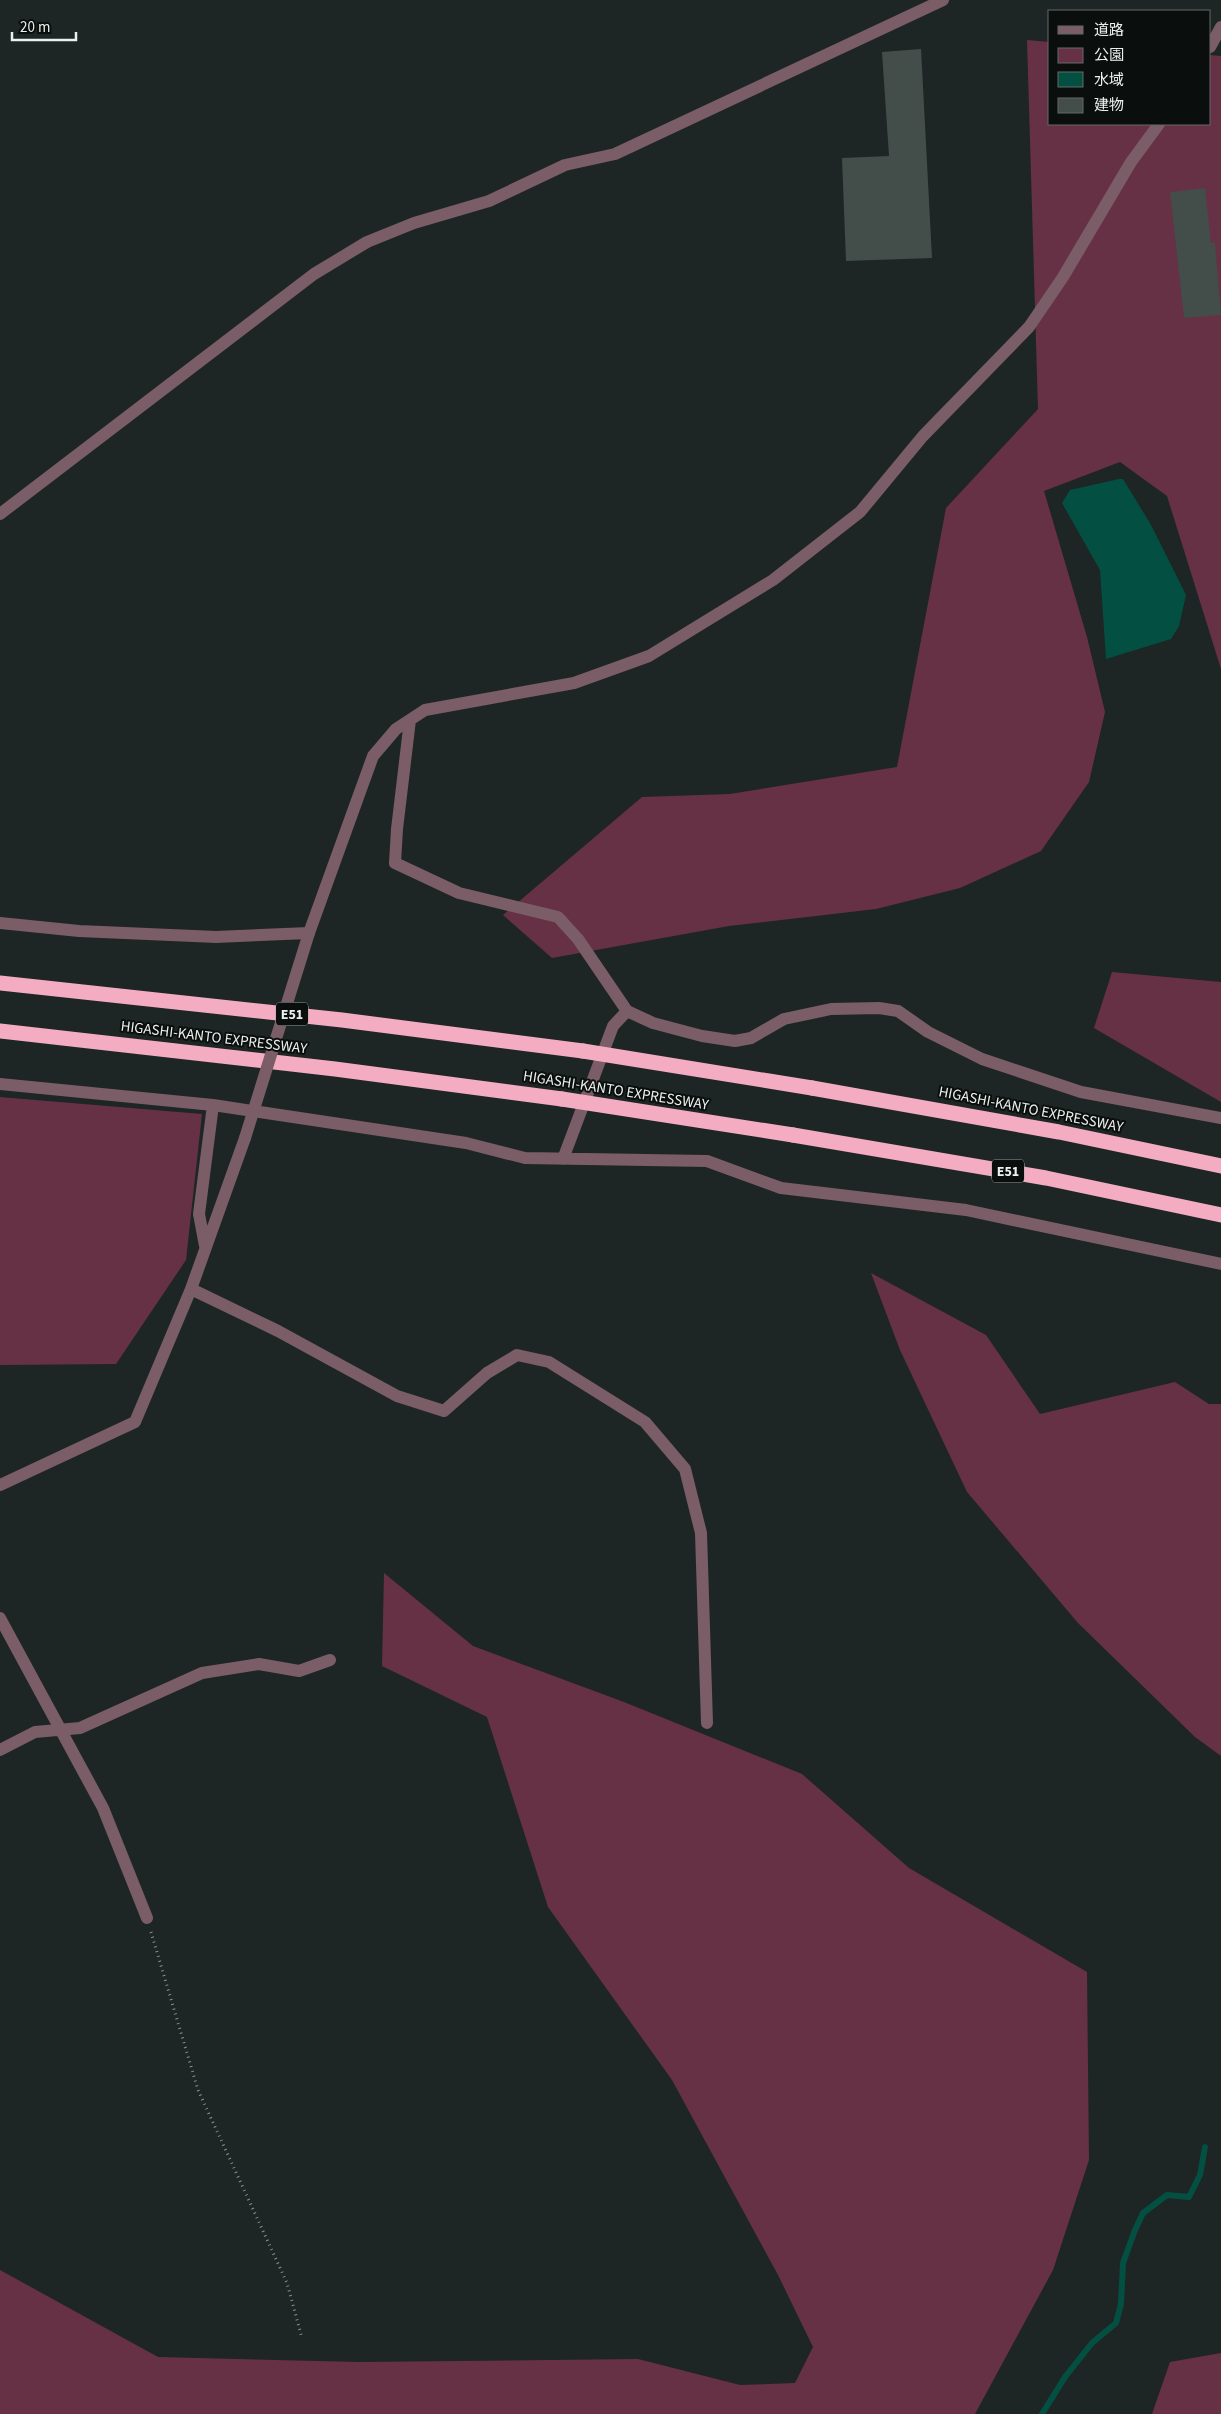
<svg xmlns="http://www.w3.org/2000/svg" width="1221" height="2414" viewBox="0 0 1221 2414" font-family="'Source Sans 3','Noto Sans JP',sans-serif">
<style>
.green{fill:#663144}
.water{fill:#035042}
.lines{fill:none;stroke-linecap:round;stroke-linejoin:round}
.stream{stroke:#035042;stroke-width:6}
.building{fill:#434d4a}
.path{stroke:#88908e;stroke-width:3;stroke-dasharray:1 4;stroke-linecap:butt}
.street{stroke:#7a5d66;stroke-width:12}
.highway{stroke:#f4acc3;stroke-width:15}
.street-bridge{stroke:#7a5d66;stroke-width:12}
.highway-bridge{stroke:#f4acc3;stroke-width:15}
.labels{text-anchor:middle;stroke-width:4;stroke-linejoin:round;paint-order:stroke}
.shield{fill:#0a0e0d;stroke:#a7acaa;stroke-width:1}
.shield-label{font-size:14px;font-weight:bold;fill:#eaf0ee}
.street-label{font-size:15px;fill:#eaf0ee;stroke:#0a0e0d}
</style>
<rect width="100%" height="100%" fill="#1d2624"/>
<!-- green -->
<path class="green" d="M1027 40 1050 42V124H1210V55L1221 56V669L1167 496 1120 462 1044 491 1087 637 1105 712 1089 782 1041 851 960 888 876 909 729 926 552 958 503 915 642 797 730 794 897 767 946 508 1038 409Z
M1112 972 1221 982V1102L1094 1028Z
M0 1097 202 1114 186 1260 116 1364 0 1365Z
M871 1273 986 1335 1040 1414 1175 1382 1209 1404H1221V1756L1195 1737 1078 1623 967 1492 900 1350Z
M384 1573 473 1646 624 1702 802 1774 909 1868 1087 1972 1089 2160 1053 2270 975 2414H0V2270L158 2357 360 2362 638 2359 740 2385 795 2383 813 2347 778 2275 672 2080 548 1907 487 1717 382 1666Z
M1221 2353V2414H1152L1170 2362Z"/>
<!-- water -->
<path class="water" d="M1119 479H1123L1151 525 1186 595 1179 626 1171 639 1106 659 1100 570 1062 503 1070 490Z"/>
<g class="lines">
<!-- stream -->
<path class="stream" d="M1042 2414 1065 2377 1092 2343 1116 2323 1121 2304 1123 2263 1135 2230 1143 2213 1167 2195 1189 2197 1200 2175 1205 2147"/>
</g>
<!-- building -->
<path class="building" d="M921 49 932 258 846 261 842 158 889 156 882 52Z
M1205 188 1211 243H1215L1221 315 1184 318 1170 192Z"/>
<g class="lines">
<!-- path -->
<path class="path" d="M151 1932 198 2090 287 2283 302 2338"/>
<!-- street -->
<path class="street" d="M1210 47 1221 27
M0 514 314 274 367 242 414 223 489 201 565 165 615 154 943 0
M410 720 397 829 395 863 459 893 558 917 578 939 627 1011 653 1023 702 1036 735 1041 751 1038 784 1019 831 1009 879 1008 898 1011 928 1032 982 1059 1081 1092 1221 1118
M0 923 79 931 216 937 309 933 373 756 396 729 425 710 574 683 649 656 773 580 860 512 923 436 1029 327 1063 277 1131 162 1159 124
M0 1084 213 1105 466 1143 525 1158 707 1161 781 1188 966 1210 1221 1264
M245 1138 191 1289 278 1331 397 1396 444 1411 487 1373 517 1355 549 1362 645 1422 685 1469 701 1533 707 1723
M563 1159 613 1026 627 1011
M205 1246 199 1214 213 1105
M0 1485 135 1422 191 1289
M0 1618 103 1808 147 1918
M0 1750 35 1732 80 1728 202 1673 259 1664 299 1671 330 1660"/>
<!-- highway -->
<path class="highway" d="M0 983 342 1020 583 1051
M0 1031 335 1069 562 1099
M812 1088 1059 1132 1221 1166
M793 1135 1046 1178 1221 1215"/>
<!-- street-bridge -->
<path class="street-bridge" d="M245 1138 309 933"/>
<!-- highway-bridge -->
<path class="highway-bridge" d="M583 1051 812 1088
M562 1099 793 1135"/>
</g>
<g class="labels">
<!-- shield labels -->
<g class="shield">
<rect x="276" y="1002.5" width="32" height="23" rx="4"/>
<rect x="992" y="1159.5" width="32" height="23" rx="4"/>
</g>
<g class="shield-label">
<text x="292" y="1019">E51</text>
<text x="1008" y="1176">E51</text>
</g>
<!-- street labels -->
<g class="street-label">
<text transform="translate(214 1037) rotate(7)" y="5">HIGASHI-KANTO EXPRESSWAY</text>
<text transform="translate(616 1090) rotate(9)" y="5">HIGASHI-KANTO EXPRESSWAY</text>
<text transform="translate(1031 1109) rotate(11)" y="5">HIGASHI-KANTO EXPRESSWAY</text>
</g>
</g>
<!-- legend -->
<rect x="1048" y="10" width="162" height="115" fill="#0a0e0d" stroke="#646867"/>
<rect x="1058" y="26" width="25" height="8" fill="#7a5d66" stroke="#646867"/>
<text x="1094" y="35" font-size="15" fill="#eaf0ee">道路</text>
<rect x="1058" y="48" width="25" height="15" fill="#663144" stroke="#646867"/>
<text x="1094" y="60" font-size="15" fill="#eaf0ee">公園</text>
<rect x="1058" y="72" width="25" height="15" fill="#035042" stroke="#646867"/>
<text x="1094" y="85" font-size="15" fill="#eaf0ee">水域</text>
<rect x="1058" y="98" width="25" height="15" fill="#434d4a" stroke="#646867"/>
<text x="1094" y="110" font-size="15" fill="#eaf0ee">建物</text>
<!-- scale -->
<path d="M12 32v8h64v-8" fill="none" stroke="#eaf0ee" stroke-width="2.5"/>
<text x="20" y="32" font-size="15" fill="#eaf0ee" stroke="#0a0e0d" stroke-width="4" paint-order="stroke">20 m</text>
</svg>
